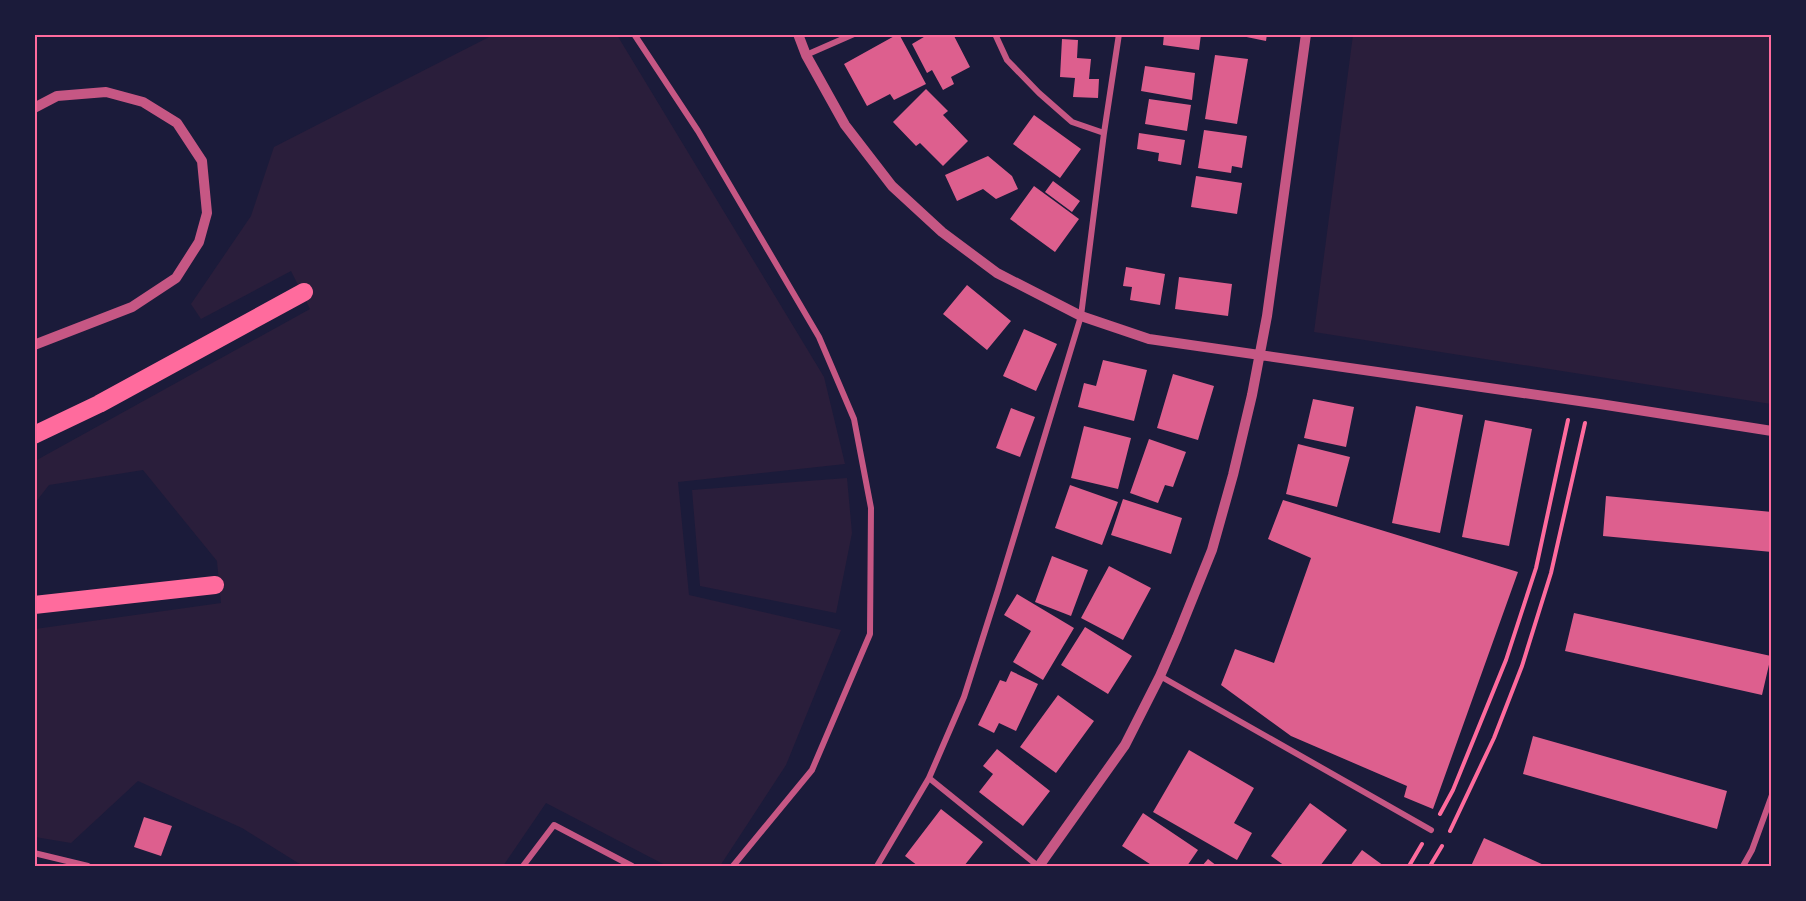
<svg xmlns="http://www.w3.org/2000/svg" width="1806" height="901" viewBox="0 0 1806 901" font-family="Arial,sans-serif">
<style>
.green{fill:#2a1e3b}
.building{fill:#dd5f8e}
.lines{fill:none;stroke-linecap:round;stroke-linejoin:round}
.path{stroke:#ff6b9d;stroke-width:4}
.minor{stroke:#c65784;stroke-width:6}
.tertiary{stroke:#c65784;stroke-width:10}
.motorway{stroke:#ff6b9d;stroke-width:18}
.neatline{fill:none;stroke:#ff6b9d;stroke-width:2}
</style>
<rect width="100%" height="100%" fill="#1b1b3a"/>
<!-- green -->
<path class="green" d="M493 35H617L824 377 845 464 678 482 689 595 841 630 786 765 720 866H667L546 803 503 866H303L242 828 138 781 71 843 35 837V629L221 603 217 561 143 470 49 485 35 503V461L310 309 291 271 201 319 191 304 251 216 274 147Z
M1353 35H1771V404L1314 332Z
M847 478 852 533 836 613 700 586 692 490Z"/>
<!-- building -->
<path class="building" d="M898 34H899L926 84 894 100 890 94 867 106 844 64Z
M929 34H953L970 67 951 77 954 84 943 90 932 70 927 73 912 44Z
M1164 34H1201L1199 50 1163 45Z
M1232 34H1267L1266 41Z
M1062 39 1078 40 1077 58 1091 59 1089 79H1099L1098 98 1073 97 1075 78 1060 77Z
M1215 55 1248 59 1237 124 1205 119Z
M1145 66 1195 73 1192 100 1141 91Z
M926 89 948 111 943 115 968 141 943 166 920 143 916 146 893 122Z
M1149 99 1191 105 1187 131 1145 124Z
M1034 115 1081 149 1060 178 1013 144Z
M1204 130 1247 136 1242 168 1232 166 1231 173 1198 168Z
M1139 133 1185 140 1181 165 1158 161 1159 153 1137 149Z
M988 156 1012 176 1018 189 996 199 983 189 957 201 945 175Z
M1196 176 1242 183 1237 214 1191 207Z
M1053 181 1080 201 1072 212 1045 192Z
M1034 186 1079 219 1055 252 1010 219Z
M1126 267 1165 274 1160 305 1130 300 1132 287 1123 286Z
M1179 277 1232 284 1228 316 1175 309Z
M967 285 1011 321 987 350 943 314Z
M1024 329 1057 344 1036 391 1003 376Z
M1103 360 1147 370 1134 421 1078 407 1084 383 1096 386Z
M1173 374 1214 386 1198 440 1157 428Z
M1313 399 1354 407 1346 447 1304 438Z
M1416 406 1463 415 1440 533 1392 523Z
M1011 408 1035 417 1020 457 996 448Z
M1485 420 1532 429 1509 546 1462 537Z
M1084 426 1131 438 1118 489 1071 478Z
M1149 439 1186 452 1173 487 1165 485 1158 503 1130 493Z
M1298 444 1350 457 1337 507 1286 494Z
M1070 485 1118 502 1102 545 1055 528Z
M1606 496 1772 512V552L1603 536Z
M1123 499 1182 518 1171 554 1111 535Z
M1283 500 1518 572 1433 809 1404 797 1407 786 1291 736 1221 685 1235 649 1274 663 1311 558 1268 539Z
M1052 556 1088 570 1071 616 1035 602Z
M1109 566 1151 588 1123 640 1081 618Z
M1017 594 1074 628 1043 680 1013 662 1031 631 1004 615Z
M1574 613 1771 656 1762 695 1565 651Z
M1085 627 1132 656 1108 694 1061 665Z
M1011 671 1038 684 1016 731 999 723 994 733 978 725 1000 680 1006 682Z
M1058 695 1094 721 1056 773 1020 747Z
M1533 736 1727 791 1717 829 1523 774Z
M997 749 1050 791 1023 826 979 792 993 774 983 766Z
M1189 750 1254 788 1234 823 1252 833 1237 860 1153 812Z
M1310 803 1347 830 1320 866H1285L1271 856Z
M941 809 983 842 964 866H918L905 856Z
M1143 813 1198 850 1187 866H1153L1122 846Z
M144 817 172 826 161 856 134 847Z
M1484 838 1546 866H1471Z
M1362 850 1384 866H1350Z
M1208 859 1217 866H1202Z"/>
<g class="lines">
<!-- path -->
<path class="path" d="M1440 814 1453 790 1506 660 1536 568 1568 420
M1450 831 1494 738 1522 666 1551 573 1585 423
M1409 866 1422 844
M1430 866 1442 846"/>
<!-- minor -->
<path class="minor" d="M634 34 698 131 819 337 854 419 871 508 870 634 812 770 733 866
M995 34 1007 60 1039 93 1072 122 1104 133
M806 55 854 34
M1160 676 1431 830
M929 778 1038 866
M34 853 88 866
M523 866 554 825 632 866
M877 866 929 778 964 697 998 590 1081 316 1104 133 1119 34
M1743 866 1752 850 1772 795"/>
<!-- tertiary -->
<path class="tertiary" d="M798 34 806 55 845 125 892 186 942 232 997 273 1081 316 1149 339 1600 404 1772 431
M34 108 57 96 106 92 143 102 177 123 202 161 207 213 199 242 176 278 132 307 34 345
M1039 866 1125 745 1160 676 1177 637 1212 550 1233 475 1252 395 1267 316 1306 34"/>
<!-- motorway -->
<path class="motorway" d="M34 435 99 404 304 292
M34 605 215 585"/>
</g>
<!-- border -->
<rect width="1806" height="901" fill="none" stroke="#1b1b3a" stroke-width="72"/>
<rect x="36" y="36" width="1734" height="829" class="neatline"/>
</svg>
